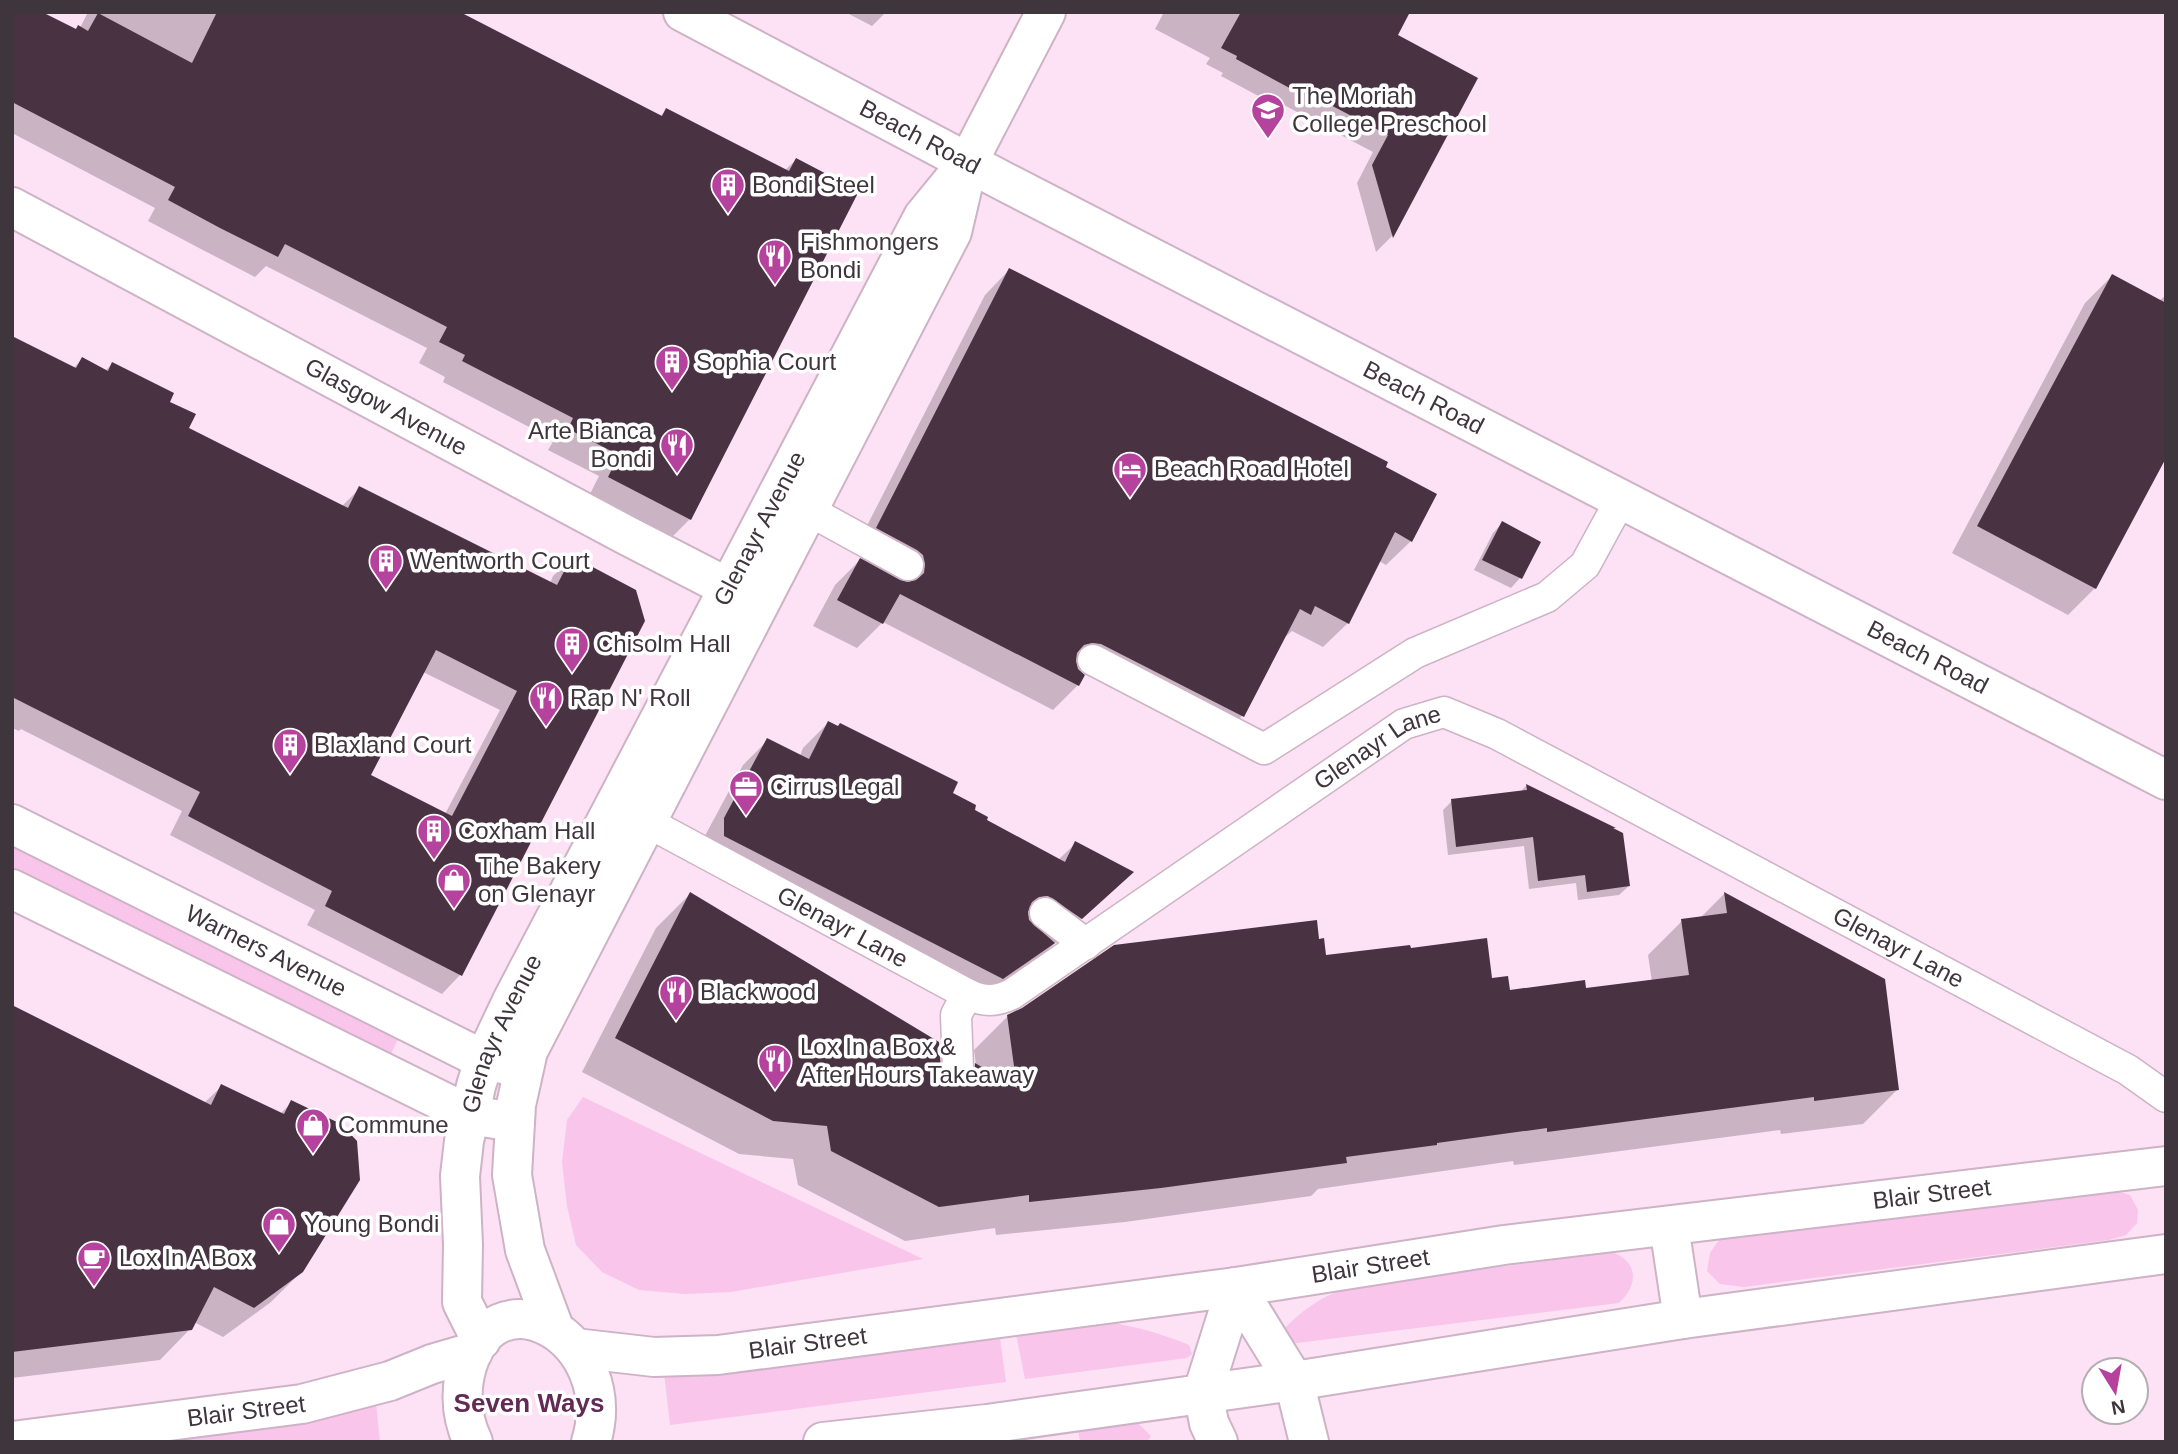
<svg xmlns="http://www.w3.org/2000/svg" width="2178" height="1454" viewBox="0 0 2178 1454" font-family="Helvetica,sans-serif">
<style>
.green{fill:#f9c5ea}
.shadow{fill:#0003;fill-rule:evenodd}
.building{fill:#493343;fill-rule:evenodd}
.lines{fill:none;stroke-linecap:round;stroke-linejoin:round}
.lane-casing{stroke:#cdb3c5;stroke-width:33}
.street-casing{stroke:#cdb3c5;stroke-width:42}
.secondary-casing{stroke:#cdb3c5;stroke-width:42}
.lane{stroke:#fff;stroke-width:30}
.street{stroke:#fff;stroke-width:38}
.secondary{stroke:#fff;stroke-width:38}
.labels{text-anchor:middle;stroke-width:7;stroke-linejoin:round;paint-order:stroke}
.poi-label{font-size:24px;fill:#3f353c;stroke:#fff;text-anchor:start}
.street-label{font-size:24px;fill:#3f353c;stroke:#fff}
.neighbourhood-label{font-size:26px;font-weight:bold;fill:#622a55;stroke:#fff}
</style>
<rect width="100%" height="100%" fill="#fde1f5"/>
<!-- green -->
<path class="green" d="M12 844 399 1037 388 1060 12 873Z
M583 1097 923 1259 731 1292 685 1294 639 1290 602 1272 576 1245 567 1206 562 1162 567 1120Z
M2113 1190 2130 1195 2138 1210 2137 1223 2126 1235 2109 1240 1744 1287 1720 1284 1707 1271 1710 1253 1719 1240 1740 1235Z
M1612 1252C1638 1261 1639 1285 1619 1303L1289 1344 1280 1333C1301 1311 1323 1294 1353 1287Z
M1109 1322C1137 1327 1163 1334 1189 1345L1192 1354 1187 1358 1025 1379 1015 1329Z
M999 1331 1006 1382 670 1425 664 1373Z
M376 1403 380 1442H167L168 1440Z
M1129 1421 1138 1423 1151 1436 1147 1442H1080L1078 1430Z"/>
<!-- shadow -->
<path class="shadow" d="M12 12 75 31 80 28 88 12H456L660 117 666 110 784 171 796 160 690 519 669 540 588 498 599 476 548 450 554 440 443 382 445 377 419 363 427 348 266 266 255 277 199 248 148 221 155 208 12 133Z
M845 12H886L872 26Z
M1164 12H1408L1395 36 1476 79 1391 237 1376 252 1357 183 1373 152 1282 104 1279 107 1221 76 1223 73 1206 64 1210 58 1155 29Z
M1009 270 1383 468 1411 541 1386 565 1379 561 1348 623 1323 647 1292 631 1284 638 1242 716 1217 741 1076 668 1078 685 1053 710 883 622 857 648 813 626 835 585 862 558 853 553 985 295Z
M2112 276 2159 301 2166 295V455L2095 588 2068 615 1952 553 2085 303Z
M12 338 73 369 82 359 105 371 112 364 168 403 187 429 341 507 360 488 550 584 553 576 572 558 460 975 442 994 307 925 315 910 170 835 182 811 21 729 19 731 12 728ZM423 672 500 710 445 814 369 775Z
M1502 523 1538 543 1520 578 1511 588 1474 570 1493 533Z
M828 723 951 794 984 821 1058 860 1075 844 1131 873 1028 968 976 1003 693 858 743 765 768 740 800 756 803 748Z
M1526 786 1613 828 1629 886 1619 895 1578 900 1576 883 1529 889 1524 846 1448 855 1443 810 1452 801 1519 793Z
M690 894 948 1085 955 1086 976 1065 974 1050 1008 1016 1318 941 1325 957 1409 950 1490 980 1508 992 1585 990 1652 982 1648 955 1682 921 1700 918 1724 894 1884 980 1897 1090 1863 1124 1781 1134 1780 1130 1514 1165 1513 1161 1318 1189 1311 1196 1125 1222 996 1235 995 1228 905 1241 798 1185 793 1159 739 1154 582 1072 656 928Z
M12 1008 204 1103 222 1086 280 1114 292 1102 302 1271 271 1302 223 1337 194 1322 190 1329 160 1360 12 1378Z"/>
<!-- building -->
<path class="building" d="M12 12H42L76 29 78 25 88 31 98 13 192 63 217 12H460L662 116 666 108 789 171 796 158 859 191 691 520 608 477 619 455 568 429 573 418 462 361 465 355 439 342 447 327 285 244 278 257 220 228 168 200 175 187 12 102Z
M1241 12H1410L1398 35 1478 78 1393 238 1372 165 1388 135 1298 88 1297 92 1236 59 1237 56 1221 48Z
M1009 268 1388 462 1386 467 1437 494 1412 542 1395 532 1349 624 1315 606 1311 615 1300 609 1244 717 1101 644 1092 643 1084 645 1077 653 1076 661 1078 669 1085 675 1079 686 900 594 883 624 837 600 860 558 900 580 908 582 916 580 924 573 925 564 923 555 917 550 876 528Z
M2112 274 2166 303V458L2096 589 1977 526Z
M12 336 76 368 82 357 108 371 112 362 174 393 170 402 196 414 189 428 348 508 359 486 557 585 572 556 636 590 645 621 462 976 325 906 332 891 188 816 200 792 12 697ZM436 650 517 691 452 816 371 775Z
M1502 521 1541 542 1522 579 1482 560Z
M828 721 838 726 840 723 958 782 953 793 976 805 975 810 988 817 987 820 1065 862 1075 841 1134 872 1082 919 1048 896 1039 897 1032 902 1028 912 1029 920 1055 943 1003 979 724 836V818L767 738 809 759Z
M1526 784 1616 828H1613L1623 833 1630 886 1587 892 1585 875 1538 881 1533 837 1456 847 1451 799 1527 790Z
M690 892 939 1042 941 1069 944 1078 949 1083 958 1085 968 1082 974 1076 975 1063 1017 1088 1007 1015 1022 1008 1114 945 1317 920 1319 939 1324 938 1326 955 1410 945 1411 948 1487 938 1492 978 1508 976 1510 990 1585 980 1586 988 1689 975 1681 919 1727 913 1724 892 1885 979 1899 1090 1814 1101V1097L1547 1132V1128L1437 1143V1145L1346 1157 1347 1163 1161 1188 1029 1202V1195L939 1207 831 1151 827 1126 773 1121 615 1038Z
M12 1005 211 1105 221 1084 284 1114 291 1100 341 1124 357 1141 360 1180 303 1272 254 1308 214 1287 192 1330 12 1352Z"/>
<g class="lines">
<!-- lane casing -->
<g class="lane-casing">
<g id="lane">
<path d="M808 510 908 565"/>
<path d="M1093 660 1264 749 1415 653 1547 597 1585 565 1621 499"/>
<path id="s1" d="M647 822 967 994C984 1002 995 1002 1012 994L1404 724 1444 712 1497 734 2128 1070 2166 1097"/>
<path d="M1045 913 1086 944"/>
<path d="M958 1068 956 1015 967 994"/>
</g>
</g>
<!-- street casing -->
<g class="street-casing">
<g id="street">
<path id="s2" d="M683 12 1005 182 2166 780"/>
<path id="s3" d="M12 207 626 535 758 603"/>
<path d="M1669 1226 1683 1319"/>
<path d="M1236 1287 1294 1381 1309 1442"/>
<path d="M1218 1442 1209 1423 1203 1392 1236 1287"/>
</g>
</g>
<!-- secondary casing -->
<g class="secondary-casing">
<g id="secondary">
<path id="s4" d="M12 824 484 1060 507 1065"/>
<path d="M12 889 470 1115 495 1119"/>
<path d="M554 1328 525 1250 512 1175 516 1105 528 1051 952 232 966 172"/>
<path id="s5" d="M481 1340 462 1302 463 1245 460 1176 464 1141 476 1086 484 1060 513 999 923 217 968 162 1046 12"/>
<path id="s6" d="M575 1348 654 1357 718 1355 1236 1287 1504 1245 2166 1166"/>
<path id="s7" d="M12 1441 302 1404 390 1381 432 1364 473 1352"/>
<path d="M473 1442C463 1421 460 1397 465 1374 491 1263 623 1338 591 1442"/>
<path d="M823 1442 987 1424 1294 1381 1683 1319 2166 1254"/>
</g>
</g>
<!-- lane -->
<use href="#lane" class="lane"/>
<!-- street -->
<use href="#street" class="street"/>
<!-- secondary -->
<use href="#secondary" class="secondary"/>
</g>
<!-- icons -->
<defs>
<g id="school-pin" transform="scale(1.75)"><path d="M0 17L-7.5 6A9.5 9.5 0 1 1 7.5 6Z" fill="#b5429c" stroke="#fff"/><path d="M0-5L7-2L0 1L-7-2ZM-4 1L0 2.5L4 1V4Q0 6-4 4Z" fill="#fff"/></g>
<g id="building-pin" transform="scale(1.75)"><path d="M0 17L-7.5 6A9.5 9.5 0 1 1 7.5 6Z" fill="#b5429c" stroke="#fff"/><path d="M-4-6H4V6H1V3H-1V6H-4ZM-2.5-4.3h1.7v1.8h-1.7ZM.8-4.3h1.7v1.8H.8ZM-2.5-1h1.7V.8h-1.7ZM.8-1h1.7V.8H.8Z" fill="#fff"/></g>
<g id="restaurant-pin" transform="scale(1.75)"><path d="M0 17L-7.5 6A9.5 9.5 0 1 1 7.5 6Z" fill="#b5429c" stroke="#fff"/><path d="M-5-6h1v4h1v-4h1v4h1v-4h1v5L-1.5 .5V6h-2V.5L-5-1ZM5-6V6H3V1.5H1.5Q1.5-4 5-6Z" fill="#fff"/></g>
<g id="hotel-pin" transform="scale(1.75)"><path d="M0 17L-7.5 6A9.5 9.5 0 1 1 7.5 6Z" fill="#b5429c" stroke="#fff"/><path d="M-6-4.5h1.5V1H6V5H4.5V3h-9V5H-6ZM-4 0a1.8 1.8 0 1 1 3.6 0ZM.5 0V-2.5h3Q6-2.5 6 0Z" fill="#fff"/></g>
<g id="office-pin" transform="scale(1.75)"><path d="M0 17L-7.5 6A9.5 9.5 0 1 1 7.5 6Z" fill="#b5429c" stroke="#fff"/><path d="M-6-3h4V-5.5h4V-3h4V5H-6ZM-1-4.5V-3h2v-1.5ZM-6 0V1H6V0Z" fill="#fff"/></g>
<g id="shop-pin" transform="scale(1.75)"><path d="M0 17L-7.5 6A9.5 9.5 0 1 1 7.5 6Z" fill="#b5429c" stroke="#fff"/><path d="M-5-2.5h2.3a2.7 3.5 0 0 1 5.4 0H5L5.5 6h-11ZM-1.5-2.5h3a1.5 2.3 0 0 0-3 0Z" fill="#fff"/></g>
<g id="cafe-pin" transform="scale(1.75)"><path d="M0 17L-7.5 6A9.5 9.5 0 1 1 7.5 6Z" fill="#b5429c" stroke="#fff"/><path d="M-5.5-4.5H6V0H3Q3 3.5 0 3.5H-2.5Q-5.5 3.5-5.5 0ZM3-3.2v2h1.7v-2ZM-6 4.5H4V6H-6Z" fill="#fff"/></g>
</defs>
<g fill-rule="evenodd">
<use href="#school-pin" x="1268" y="110"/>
<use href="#building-pin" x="728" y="185"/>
<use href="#restaurant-pin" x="775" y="256"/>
<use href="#building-pin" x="672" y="362"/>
<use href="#restaurant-pin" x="677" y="445"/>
<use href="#hotel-pin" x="1130" y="469"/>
<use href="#building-pin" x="386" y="561"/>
<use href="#building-pin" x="572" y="644"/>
<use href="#restaurant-pin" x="546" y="698"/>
<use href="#building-pin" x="290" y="745"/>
<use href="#office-pin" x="746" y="787"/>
<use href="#building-pin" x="434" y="831"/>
<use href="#shop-pin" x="454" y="880"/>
<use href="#restaurant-pin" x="676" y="992"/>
<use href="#restaurant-pin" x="775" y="1061"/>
<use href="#shop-pin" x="313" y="1125"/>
<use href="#shop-pin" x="279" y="1224"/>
<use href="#cafe-pin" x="94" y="1258"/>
</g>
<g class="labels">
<!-- poi labels -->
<g class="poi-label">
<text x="1292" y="104">The Moriah<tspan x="1292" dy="28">College Preschool</tspan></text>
<text x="752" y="193">Bondi Steel</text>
<text x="800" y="250">Fishmongers<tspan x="800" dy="28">Bondi</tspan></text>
<text x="696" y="370">Sophia Court</text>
<text x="652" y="439" text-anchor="end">Arte Bianca<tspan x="652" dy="28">Bondi</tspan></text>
<text x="1154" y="477">Beach Road Hotel</text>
<text x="410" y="569">Wentworth Court</text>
<text x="596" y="652">Chisolm Hall</text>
<text x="570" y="706">Rap N' Roll</text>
<text x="314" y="753">Blaxland Court</text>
<text x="770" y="795">Cirrus Legal</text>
<text x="458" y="839">Coxham Hall</text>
<text x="478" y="874">The Bakery<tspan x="478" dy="28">on Glenayr</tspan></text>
<text x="700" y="1000">Blackwood</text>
<text x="800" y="1055">Lox In a Box &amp;<tspan x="800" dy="28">After Hours Takeaway</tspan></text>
<text x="338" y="1133">Commune</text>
<text x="304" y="1232">Young Bondi</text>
<text x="119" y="1266">Lox In A Box</text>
</g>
<!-- street labels -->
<g class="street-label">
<text dy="8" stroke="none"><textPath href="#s2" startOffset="268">Beach Road</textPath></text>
<text dy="8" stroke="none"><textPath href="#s2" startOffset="835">Beach Road</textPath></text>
<text dy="8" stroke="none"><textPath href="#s3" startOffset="424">Glasgow Avenue</textPath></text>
<text dy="8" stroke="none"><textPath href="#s5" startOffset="886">Glenayr Avenue</textPath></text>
<text dy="8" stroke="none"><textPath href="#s2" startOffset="1402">Beach Road</textPath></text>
<text dy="8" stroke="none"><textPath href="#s1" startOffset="852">Glenayr Lane</textPath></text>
<text dy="8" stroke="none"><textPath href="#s1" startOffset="222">Glenayr Lane</textPath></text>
<text dy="8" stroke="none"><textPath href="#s1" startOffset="1440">Glenayr Lane</textPath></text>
<text dy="8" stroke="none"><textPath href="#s4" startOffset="284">Warners Avenue</textPath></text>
<text dy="8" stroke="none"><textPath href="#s5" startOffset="318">Glenayr Avenue</textPath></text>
<text dy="8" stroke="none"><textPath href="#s6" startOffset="1368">Blair Street</textPath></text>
<text dy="8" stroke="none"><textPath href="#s6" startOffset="802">Blair Street</textPath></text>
<text dy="8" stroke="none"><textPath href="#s6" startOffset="234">Blair Street</textPath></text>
<text dy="8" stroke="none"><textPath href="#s7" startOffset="236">Blair Street</textPath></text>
</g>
<!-- neighbourhood labels -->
<g class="neighbourhood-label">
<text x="529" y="1412">Seven Ways</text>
</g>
</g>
<!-- border -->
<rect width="2178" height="1454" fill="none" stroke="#3f353c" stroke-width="28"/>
<!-- north arrow -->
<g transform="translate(2115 1391) rotate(169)"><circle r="33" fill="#ffffff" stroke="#b2aeb1" stroke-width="2"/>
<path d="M0-5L12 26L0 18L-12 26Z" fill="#b5429c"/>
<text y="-10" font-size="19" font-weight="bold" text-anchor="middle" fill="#3f353c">N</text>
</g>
</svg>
